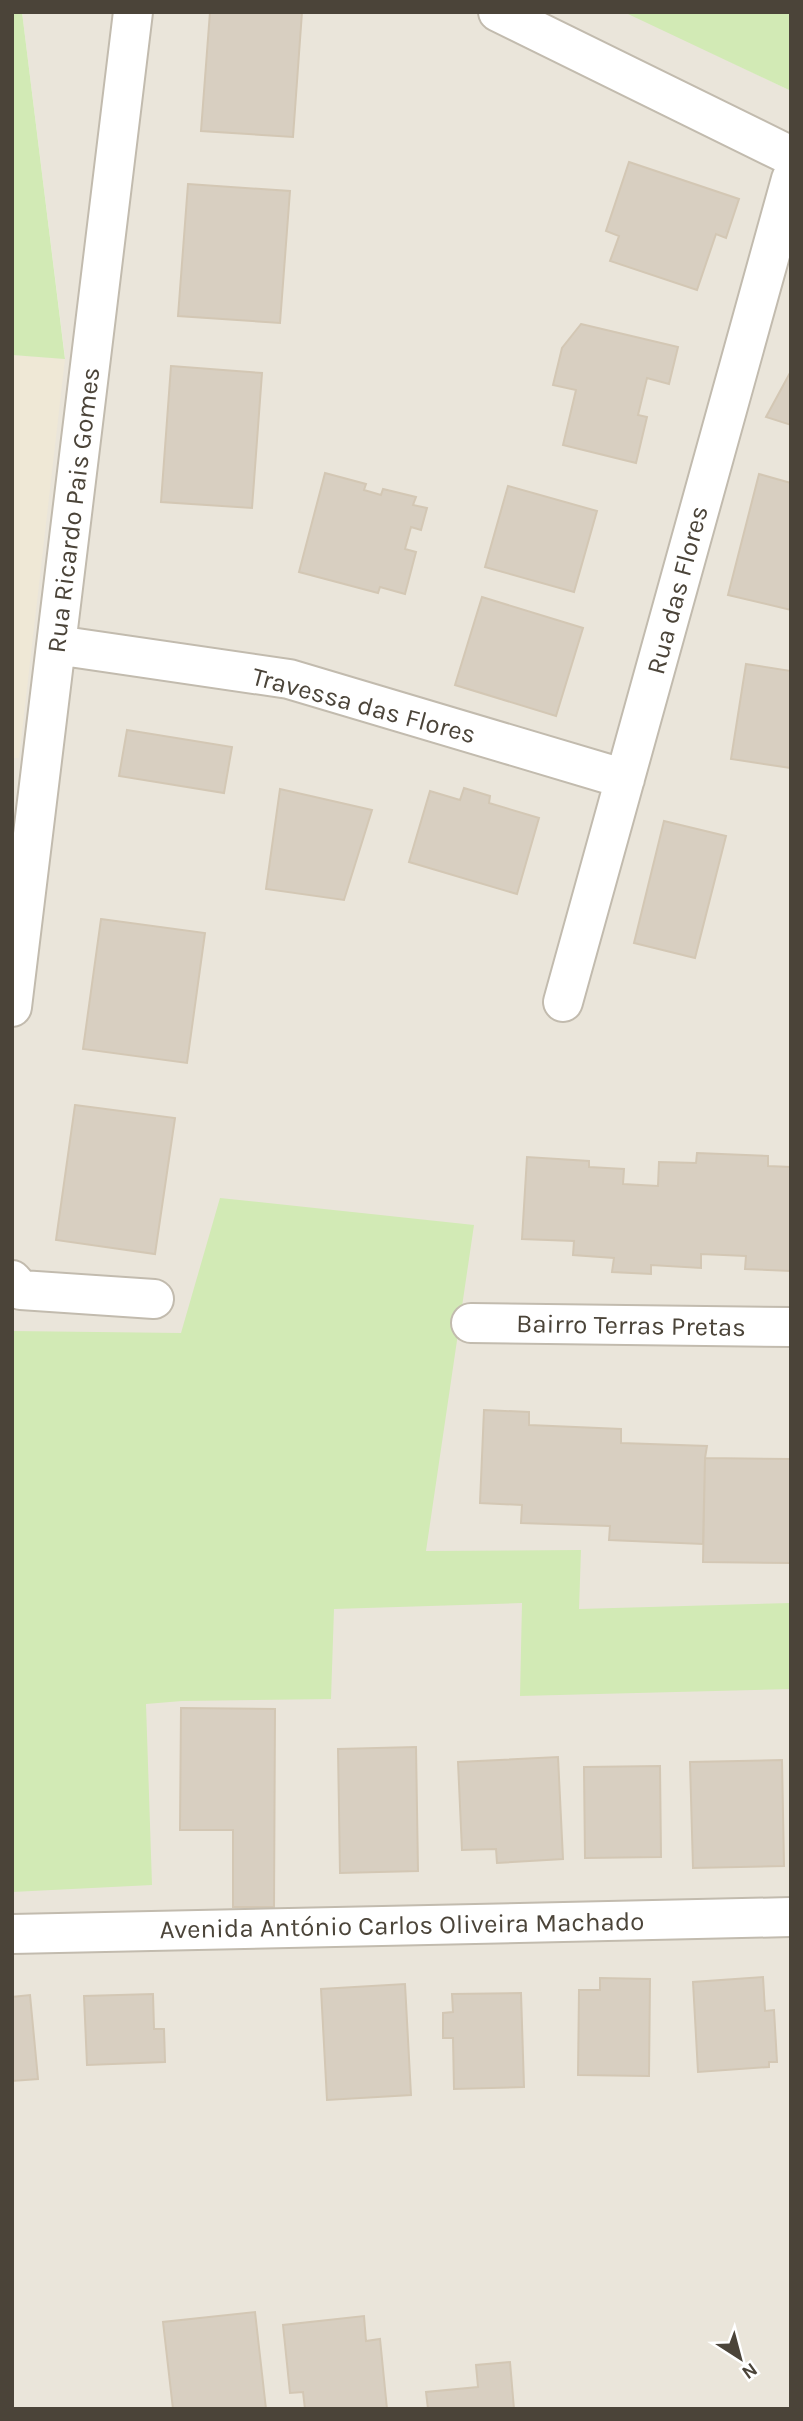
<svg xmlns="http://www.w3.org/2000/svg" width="803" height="2421" viewBox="0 0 803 2421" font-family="Karla,sans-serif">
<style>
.residential{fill:#eae5da}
.education{fill:#efe8d6}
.green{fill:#d2eab5}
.building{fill:#d8cfc1;stroke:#d3c7b4;stroke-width:2}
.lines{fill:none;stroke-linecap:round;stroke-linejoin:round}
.minor-casing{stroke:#c2bbae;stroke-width:42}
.minor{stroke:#fff;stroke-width:38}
.labels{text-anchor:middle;stroke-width:6;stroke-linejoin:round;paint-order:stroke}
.street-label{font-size:26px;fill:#4b4439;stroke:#fff}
</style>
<rect width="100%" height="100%" fill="#f6f3ec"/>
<!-- residential -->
<path class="residential" d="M22 12H627L791 91V2409H12V355L65 358Z"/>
<!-- education -->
<path class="education" d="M12 355 65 359 19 758H12Z"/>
<!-- green -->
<path class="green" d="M12 12H22L65 359 12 355Z
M627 12H791V91L628 14Z
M220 1198 474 1225 426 1551 581 1550 579 1609 791 1603V1689L520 1696 522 1603 334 1609 331 1699 182 1701 146 1704 152 1885 12 1892V1331L181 1333Z"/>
<!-- building -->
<path class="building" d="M210 12H302L293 137 201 131Z
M629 162 739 199 726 238 716 234 697 290 610 261 619 236 606 231Z
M188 184 290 191 280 323 178 316Z
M581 324 678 347 669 384 647 378 638 415 647 417 636 463 563 445 576 390 553 385 562 348Z
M171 366 262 373 252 508 161 502Z
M791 371V425L766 417Z
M325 473 366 484 364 490 381 495 383 489 416 497 413 505 427 508 421 530 411 527 405 549 416 552 405 594 380 587 378 593 299 572Z
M759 474 791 483V610L728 595Z
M508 486 597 511 574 592 485 567Z
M482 597 583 628 556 716 455 685Z
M746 664 791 671V768L731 759Z
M127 730 232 747 224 793 119 776Z
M464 788 490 796 489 803 539 818 517 894 409 862 430 791 460 800Z
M280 789 372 810 344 900 266 889Z
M664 821 726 836 695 958 634 943Z
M101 919 205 933 187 1063 83 1049Z
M75 1105 175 1118 155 1254 56 1240Z
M697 1153 768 1156V1166L791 1167V1271L745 1269 746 1256 701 1254V1268L651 1265V1274L612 1272 614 1258 573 1255 574 1241 522 1239 527 1157 589 1161V1167L624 1169 623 1184 658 1186 659 1162 696 1163Z
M484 1410 529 1412V1425L621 1429V1443L707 1446 705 1458 703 1544 609 1540 610 1526 521 1523 522 1505 480 1503Z
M705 1458 791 1459V1563L703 1562Z
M181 1708 275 1709 274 1907H233V1830H180Z
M416 1747 418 1871 340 1873 338 1749Z
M558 1757 563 1859 497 1863 496 1849 462 1850 458 1762Z
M782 1760 784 1866 693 1868 690 1762Z
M660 1766 661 1857 585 1858 584 1767Z
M763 1977 765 2011 774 2010 777 2062H769V2067L698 2072 693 1982Z
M600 1978 650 1979 649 2076 578 2075 579 1990H600Z
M405 1984 411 2095 327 2100 321 1989Z
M521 1993 524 2087 454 2089 453 2038H443V2013L453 2012 452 1994Z
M153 1994 154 2029H164L165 2062 87 2065 84 1996Z
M30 1995 38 2079 12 2081V1997Z
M255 2312 266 2409H173L163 2322Z
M364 2316 366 2341 380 2339 387 2409H305L303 2392 290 2393 283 2325Z
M510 2362 514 2409H428L426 2392 478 2387 476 2365Z"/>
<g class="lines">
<!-- minor casing -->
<g class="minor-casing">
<path id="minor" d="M498 12 791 156
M56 645 289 679 625 779
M563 1002 791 179
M12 1007 133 12
M12 1280 21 1290 154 1299
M471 1323 791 1327
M12 1934 791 1917"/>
</g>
<!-- minor -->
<use href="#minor" class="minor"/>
</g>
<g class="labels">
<!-- street labels -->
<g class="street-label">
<text transform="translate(73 510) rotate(-83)" y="9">Rua Ricardo Pais Gomes</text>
<text transform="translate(677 590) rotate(-75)" y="9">Rua das Flores</text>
<text transform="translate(364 705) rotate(15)" y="9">Travessa das Flores</text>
<text transform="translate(631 1325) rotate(1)" y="9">Bairro Terras Pretas</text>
<text transform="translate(402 1925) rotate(-1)" y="9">Avenida António Carlos Oliveira Machado</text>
</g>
</g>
<!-- border -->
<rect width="803" height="2421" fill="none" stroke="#4b4439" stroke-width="28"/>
<!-- north arrow -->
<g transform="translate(740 2358) rotate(144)" stroke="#ffffff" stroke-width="5" paint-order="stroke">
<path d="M0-5L12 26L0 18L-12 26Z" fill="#4b4439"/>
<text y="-10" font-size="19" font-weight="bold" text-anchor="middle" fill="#4b4439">N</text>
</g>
</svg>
